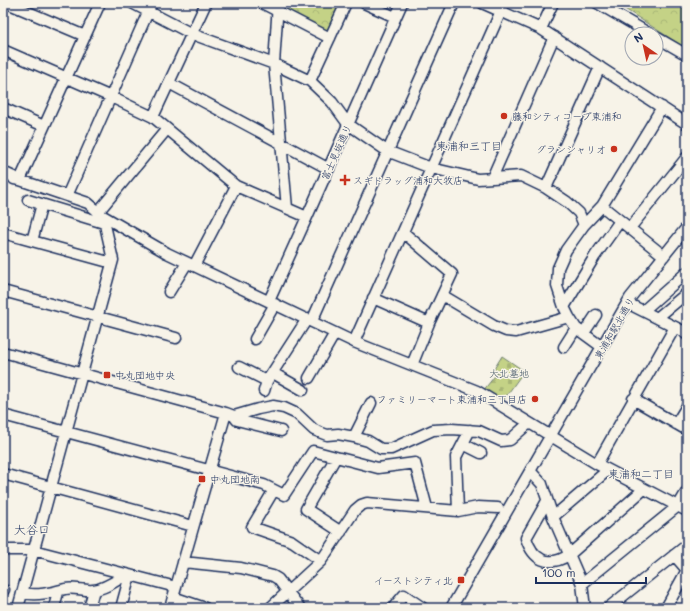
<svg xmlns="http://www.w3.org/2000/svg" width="690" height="611" viewBox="0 0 690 611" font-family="Mali,'Klee One',sans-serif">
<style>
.cemetery{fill:url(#cemetery-stones);stroke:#708072}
.park{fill:url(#park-crowns);stroke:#708072}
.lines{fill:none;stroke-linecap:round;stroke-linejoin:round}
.minor-casing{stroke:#1b2f5e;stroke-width:13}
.minor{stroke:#f7f3e8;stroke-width:10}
.rail-casing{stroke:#1b2f5e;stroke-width:3.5}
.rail{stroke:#f7f3e8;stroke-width:2;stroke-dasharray:6;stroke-linecap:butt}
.poi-dot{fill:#c8321e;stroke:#f7f3e8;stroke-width:1.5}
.labels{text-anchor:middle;stroke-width:3;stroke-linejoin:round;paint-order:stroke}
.poi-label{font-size:10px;fill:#1b2f5e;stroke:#f7f3e8;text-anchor:start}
.street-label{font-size:10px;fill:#1b2f5e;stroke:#f7f3e8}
.park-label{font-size:10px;fill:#455868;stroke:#f7f3e8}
.neighbourhood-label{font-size:11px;fill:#1b2f5e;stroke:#f7f3e8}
.quarter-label{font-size:12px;fill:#1b2f5e;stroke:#f7f3e8}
</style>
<defs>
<pattern id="cemetery-stones" width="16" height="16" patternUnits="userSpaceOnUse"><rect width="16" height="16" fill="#c4d286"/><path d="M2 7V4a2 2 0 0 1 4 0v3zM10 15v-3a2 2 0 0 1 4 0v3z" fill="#a8b576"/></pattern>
<pattern id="park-crowns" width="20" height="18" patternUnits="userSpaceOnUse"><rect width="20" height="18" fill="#c4d286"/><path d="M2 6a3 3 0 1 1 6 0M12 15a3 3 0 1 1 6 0" fill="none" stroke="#a8b576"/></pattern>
</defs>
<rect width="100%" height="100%" fill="#f7f3e8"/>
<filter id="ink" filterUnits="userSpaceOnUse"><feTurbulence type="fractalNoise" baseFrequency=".025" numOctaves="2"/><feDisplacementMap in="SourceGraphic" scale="8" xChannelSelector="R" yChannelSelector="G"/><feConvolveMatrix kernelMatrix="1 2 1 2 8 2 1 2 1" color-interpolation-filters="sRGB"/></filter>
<g filter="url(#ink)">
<!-- cemetery -->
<path class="cemetery" d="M502 356 524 371 502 402 483 391 498 372 494 369Z"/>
<!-- park -->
<path class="park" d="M282 3H341L330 28 326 32 282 9Z
M617 3H687V49L617 4Z"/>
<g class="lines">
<!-- minor casing -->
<g class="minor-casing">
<path id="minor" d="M7 3 85 36
M132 3 192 34 274 64 310 81 332 102 348 124 387 151 431 168 478 179 521 176 546 188 567 202 579 213 584 225
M262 3 330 38
M278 3 274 64 287 208
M364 3 395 17
M482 3 541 29 687 124
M597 3 650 34
M541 29 553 3
M656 37 687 55
M3 50 111 97 153 117 236 186 307 217
M310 81 346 3
M169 83 329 169
M3 108 44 126
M153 117 206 3
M3 172 20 180 88 203 103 216 167 253 354 342 477 391 597 464 687 511
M492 178 554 37
M14 179 20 180 100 3
M546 188 600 67
M67 196 152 3
M28 200 104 223
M602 206 664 256
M98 212 167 129
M630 228 687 157
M403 232 452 274 429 323 412 365
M3 233 105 261 113 260
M32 241 42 204
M194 266 236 186
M3 291 176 338
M169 292 187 263
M442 295 494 326 506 331 516 332 569 317
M373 298 429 323
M269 301 307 217 402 3
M627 303 683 331 687 335
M564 307 595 256 620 221
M643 311 687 272
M657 318 687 293
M312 321 454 3
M584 333 596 315
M255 339 275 304
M354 342 501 11
M564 347 576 328
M602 347 576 328 569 317 564 307 557 286 558 268 566 250 584 225 602 206 662 107
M3 352 226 413 234 416 237 420 281 431
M239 367 267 381
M273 373 303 390
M309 378 335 333
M264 391 267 381 307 319
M633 399 687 430
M3 415 264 485 284 495 313 451 378 468 415 463 427 508
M234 416 258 409 273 406 284 408 297 414 314 430 327 435 338 434 354 437 368 441 381 449H391L433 430 452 429 479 431 501 441 510 440 529 423
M676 424 687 406
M354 437 371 403
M463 444 481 453
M336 457 306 509 341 532
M597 464 675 327
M531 472 542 484 553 517 582 584 585 608
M3 474 193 526
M274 490 252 527 292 541 321 561
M547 501 526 538C533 560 548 568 569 555L644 489
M458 511 456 457 470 430
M553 517 608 470
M3 550H33L176 587
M183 562 241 568 273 576 278 579 300 608
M582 584 678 506 687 491
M3 590H4
M22 593C37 596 50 593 65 589 74 587 84 591 93 590 105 589 117 580 127 574
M173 597 205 608
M18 608 113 260 103 216
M54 608 58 592
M89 608 94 590
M121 608 130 575
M170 608 226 413
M270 608 321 561 355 510 361 505 367 503 458 511 478 507 498 508
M393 608 404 595 423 608
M451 608 630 298 687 227
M608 608 687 545
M666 608 687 570 674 555"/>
</g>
<!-- minor -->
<use href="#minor" class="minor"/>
<!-- rail casing -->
<g class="rail-casing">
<path id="rail" d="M684 608 687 603"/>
</g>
<!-- rail -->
<use href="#rail" class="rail"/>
</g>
</g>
<!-- markers -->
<g class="poi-dot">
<circle cx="504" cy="116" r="4"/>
<circle cx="614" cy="149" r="4"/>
<path d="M343 174h4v4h4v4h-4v4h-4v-4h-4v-4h4z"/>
<rect x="103" y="371" width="8" height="8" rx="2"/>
<circle cx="535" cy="399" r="4"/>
<rect x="198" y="475" width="8" height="8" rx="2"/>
<rect x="457" y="576" width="8" height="8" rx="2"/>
</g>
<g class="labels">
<!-- poi labels -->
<g class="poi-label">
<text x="512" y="120">藤和シティコープ東浦和</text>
<text x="606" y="153" text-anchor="end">グランシャリオ</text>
<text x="353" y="184">スギドラッグ浦和大牧店</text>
<text x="115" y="379">中丸団地中央</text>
<text x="527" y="403" text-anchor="end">ファミリーマート東浦和三丁目店</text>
<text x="210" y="483">中丸団地南</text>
<text x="453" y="584" text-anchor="end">イーストシティ北</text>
</g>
<!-- street labels -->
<g class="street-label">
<text transform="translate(336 152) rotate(-66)" y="4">富士見坂通り</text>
<text transform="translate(614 328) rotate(-60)" y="4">東浦和駅北通り</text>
</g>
<!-- park labels -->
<g class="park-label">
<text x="509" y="377">大北墓地</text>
</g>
<!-- neighbourhood labels -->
<g class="neighbourhood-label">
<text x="469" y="150">東浦和三丁目</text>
<text x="641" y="478">東浦和二丁目</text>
</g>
<!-- quarter labels -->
<g class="quarter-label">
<text x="32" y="534">大谷口</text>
</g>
</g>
<!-- margin -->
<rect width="690" height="611" fill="none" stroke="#f7f3e8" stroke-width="16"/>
<rect x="8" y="8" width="674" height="595" fill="none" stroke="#1b2f5e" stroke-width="1.5" filter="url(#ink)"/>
<!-- north arrow -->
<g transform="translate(644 46) rotate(326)"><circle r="19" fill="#f7f3e8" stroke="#9fa5b1"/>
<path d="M0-3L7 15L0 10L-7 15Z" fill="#c8321e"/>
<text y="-6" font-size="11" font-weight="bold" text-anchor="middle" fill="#1b2f5e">N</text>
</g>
<!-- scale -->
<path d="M536 577v6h110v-6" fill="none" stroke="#1b2f5e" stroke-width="2"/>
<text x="542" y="577" font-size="12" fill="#1b2f5e" stroke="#f7f3e8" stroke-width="3" paint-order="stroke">100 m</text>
</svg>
